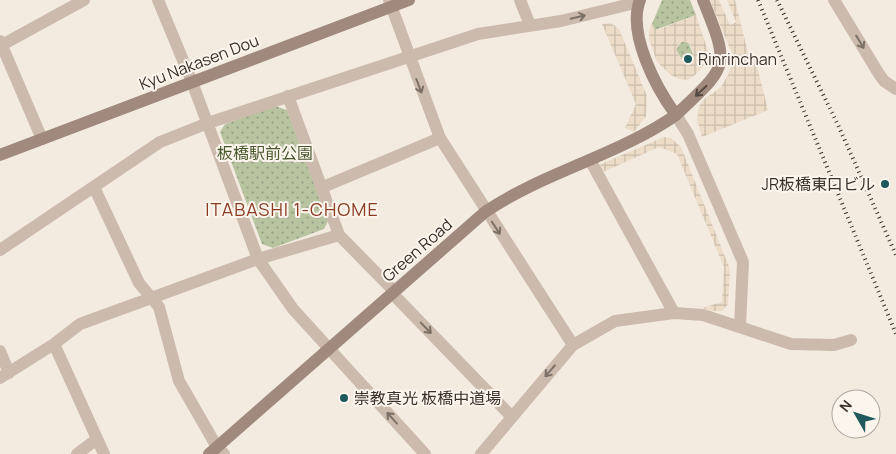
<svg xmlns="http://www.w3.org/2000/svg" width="896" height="454" viewBox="0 0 896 454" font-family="Manrope,'Noto Sans JP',sans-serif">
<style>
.grass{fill:url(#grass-dots)}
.plaza{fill:url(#plaza-grid);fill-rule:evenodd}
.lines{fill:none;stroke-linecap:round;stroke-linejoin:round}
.street{stroke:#ccbbac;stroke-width:12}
.secondary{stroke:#a08a7d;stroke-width:12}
.rail{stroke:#3a302b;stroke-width:4;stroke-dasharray:1 4;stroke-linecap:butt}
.oneway{stroke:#7c6f65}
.oneway2{stroke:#544640}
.poi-dot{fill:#1f595d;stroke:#fbf5ed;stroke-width:2}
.labels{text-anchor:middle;stroke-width:4;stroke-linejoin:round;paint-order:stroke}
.poi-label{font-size:16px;fill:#3a302b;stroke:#fbf5ed;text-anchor:start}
.street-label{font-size:16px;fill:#3a302b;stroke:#fbf5ed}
.park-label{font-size:16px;fill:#49592e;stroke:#fbf5ed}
.neighbourhood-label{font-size:18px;letter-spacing:1px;fill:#8b3b22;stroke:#fbf5ed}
</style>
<defs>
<pattern id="grass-dots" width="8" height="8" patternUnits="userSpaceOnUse" patternTransform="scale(1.25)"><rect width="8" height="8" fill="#b8c3a0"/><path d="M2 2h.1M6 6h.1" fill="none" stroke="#979f83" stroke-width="1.8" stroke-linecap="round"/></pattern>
<pattern id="plaza-grid" width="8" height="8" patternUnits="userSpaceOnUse" patternTransform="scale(1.25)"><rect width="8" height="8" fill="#ecdcc8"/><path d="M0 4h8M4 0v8" fill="none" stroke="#cbbdac"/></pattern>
</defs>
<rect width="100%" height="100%" fill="#f4ebe0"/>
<!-- grass -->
<path class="grass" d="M662 0H690L696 15 655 30 652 24Z
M688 41 694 57 689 62 683 61 676 50 681 42Z
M275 106 287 110 328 221 324 229 273 248 262 244 220 132 225 124Z"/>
<!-- plaza -->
<path class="plaza" d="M710 0H719L730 25 736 22 727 0H735L748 53 755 58 768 110 702 137 697 119 699 107 703 100 721 87 729 73 731 63 732 54Z
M696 15 709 54 702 68 695 75 688 80 679 79 671 75 657 62 649 39V31L652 24 655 30 660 29ZM684 41 690 44 693 53 689 62 681 59 676 50 679 44Z
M611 23 619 29 647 96 646 116 634 132 625 128 636 104 602 24Z
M664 137 671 138 681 147 730 269 728 304 722 311H713L702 308 722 302 724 267 677 154 659 147 601 173 599 169 601 164Z"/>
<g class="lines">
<!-- street -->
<path class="street" d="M158 0 192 82 258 259 293 309 425 454
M389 0 440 138 573 345
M520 0 530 25
M834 0 879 74 884 81 896 89
M0 41 42 139
M0 46 84 0
M288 96 339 235 394 291
M676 115 688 134 743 262 740 326
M590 160 674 313
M94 187 139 283 159 307 179 381 217 447 224 454
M323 187 440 138
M0 250 160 142 208 123 478 34 561 21 639 2
M392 293 511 416
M54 344 104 454
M0 351 9 373
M0 378 54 344 80 324 258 259 339 235
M77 454 97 439
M481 454 573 345 615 321 674 313 703 315 791 344 834 345 851 340"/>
<!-- secondary -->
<path class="secondary" d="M640 0C627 33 656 88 676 115 728 65 731 69 703 0
M0 155 409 0
M209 454 485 212C544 172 617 156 676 115"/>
<!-- rail -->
<path class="rail" d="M758 0 896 334
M777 0 838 125 896 255"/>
</g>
<!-- one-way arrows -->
<defs><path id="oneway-shaft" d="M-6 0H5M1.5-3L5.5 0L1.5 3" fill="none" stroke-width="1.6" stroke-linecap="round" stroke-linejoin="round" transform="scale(1.25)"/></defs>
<g class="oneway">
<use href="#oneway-shaft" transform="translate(578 17) rotate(-13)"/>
<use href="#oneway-shaft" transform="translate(860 42) rotate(59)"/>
<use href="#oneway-shaft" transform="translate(419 86) rotate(69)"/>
<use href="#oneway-shaft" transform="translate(496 228) rotate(57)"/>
<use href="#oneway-shaft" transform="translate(426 328) rotate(46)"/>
<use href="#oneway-shaft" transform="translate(550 371) rotate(131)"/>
<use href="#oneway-shaft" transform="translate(392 418) rotate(-132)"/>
</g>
<use class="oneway2" href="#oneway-shaft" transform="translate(701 91) rotate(137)"/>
<!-- markers -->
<g class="poi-dot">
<circle cx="688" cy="59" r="5"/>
<circle cx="885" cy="184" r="5"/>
<circle cx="344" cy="398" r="5"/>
</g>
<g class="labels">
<!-- poi labels -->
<g class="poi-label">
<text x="698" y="65">Rinrinchan</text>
<text x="875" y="190" text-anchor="end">JR板橋東口ビル</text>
<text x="354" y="404">崇教真光 板橋中道場</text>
</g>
<!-- street labels -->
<g class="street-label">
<text transform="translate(199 62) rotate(-21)" y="6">Kyu Nakasen Dou</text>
<text transform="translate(417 250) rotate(-41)" y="6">Green Road</text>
</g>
<!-- park labels -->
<g class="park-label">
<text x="265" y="159">板橋駅前公園</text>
</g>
<!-- neighbourhood labels -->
<g class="neighbourhood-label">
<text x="292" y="216">ITABASHI 1-CHOME</text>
</g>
</g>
<!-- north arrow -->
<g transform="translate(856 414) rotate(309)"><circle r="24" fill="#fbf5ed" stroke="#aea69f"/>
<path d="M0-4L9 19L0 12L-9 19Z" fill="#1f595d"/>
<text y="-8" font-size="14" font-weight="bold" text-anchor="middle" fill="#3a302b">N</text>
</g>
</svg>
